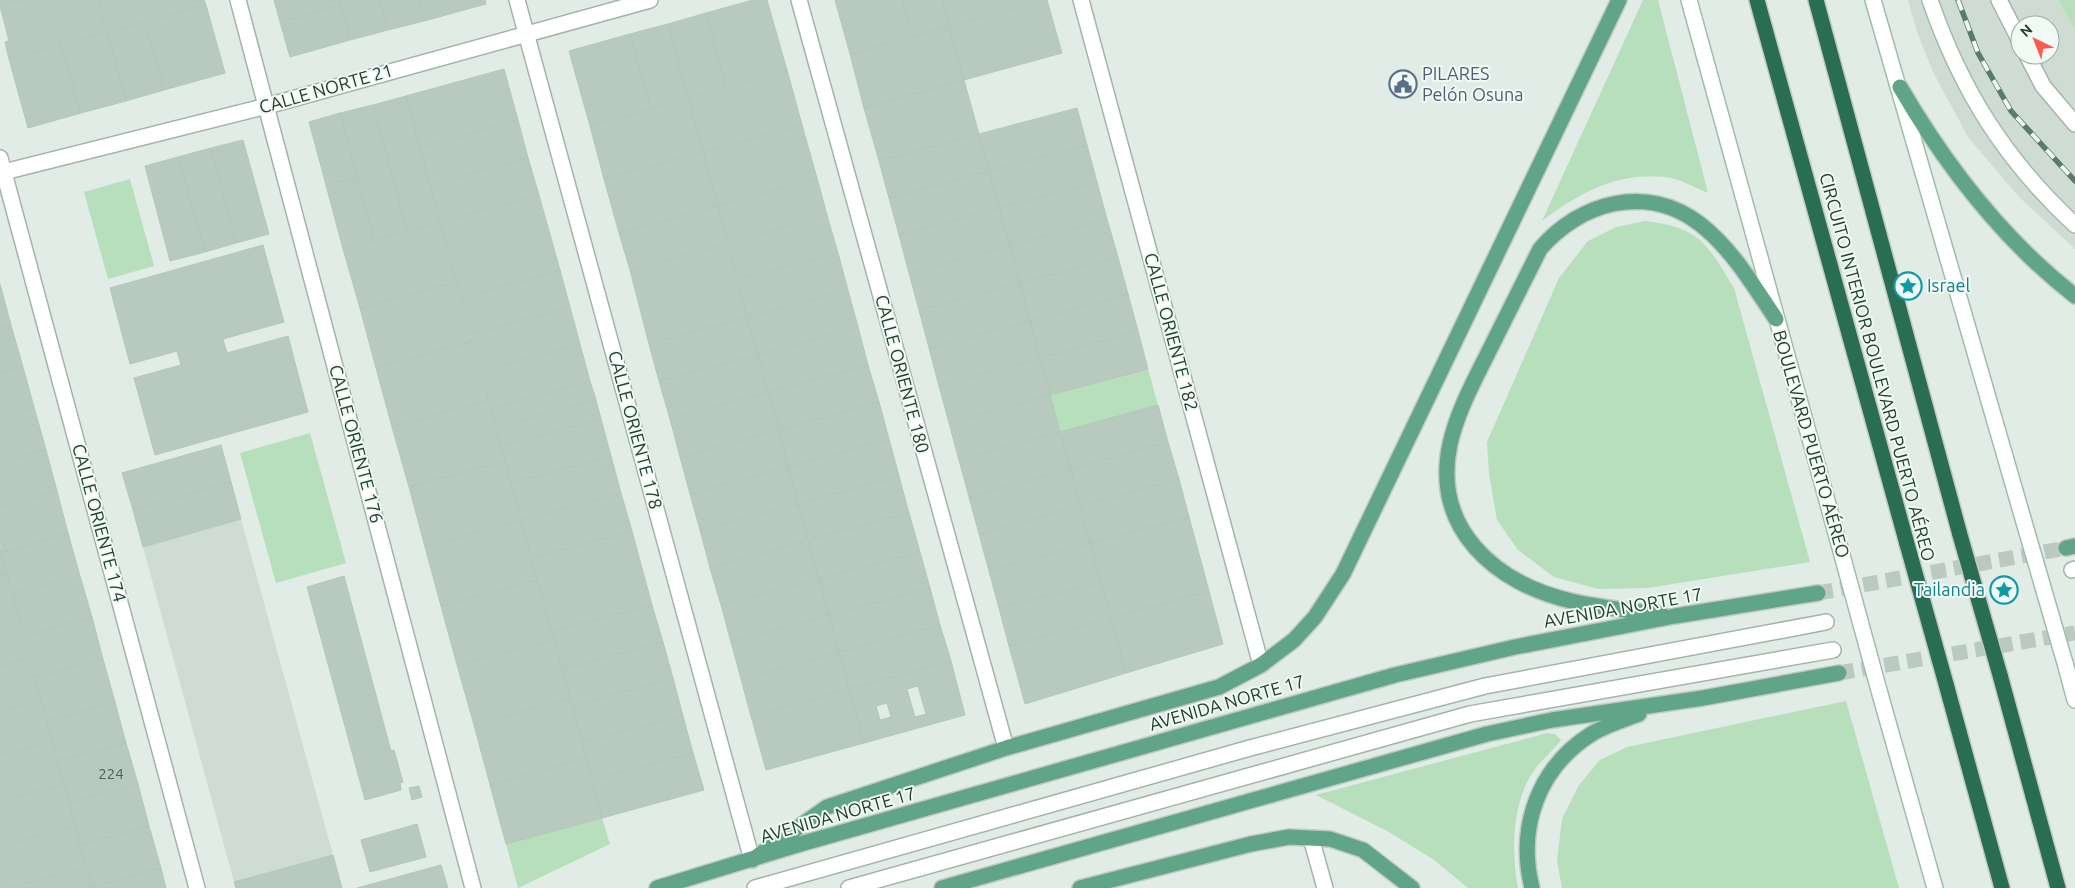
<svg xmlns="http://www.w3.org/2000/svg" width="2075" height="888" viewBox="0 0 2075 888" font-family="Ubuntu,sans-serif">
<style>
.built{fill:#cfdcd4;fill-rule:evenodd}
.green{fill:#b7dfbb}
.building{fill:#b8cac0;stroke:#b2c7bb;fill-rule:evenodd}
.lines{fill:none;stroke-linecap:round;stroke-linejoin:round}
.primary-tunnel{stroke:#bac9c1;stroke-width:15;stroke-dasharray:15 8;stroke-linecap:butt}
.lane-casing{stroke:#a3b4ab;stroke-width:18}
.street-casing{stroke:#a3b4ab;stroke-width:18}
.secondary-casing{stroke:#a1bcae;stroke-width:18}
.primary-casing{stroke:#c1c9c5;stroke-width:18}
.highway-casing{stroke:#c1c9c5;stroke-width:18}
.lane{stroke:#fff;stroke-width:15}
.street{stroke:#fff;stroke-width:15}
.secondary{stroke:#fff;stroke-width:15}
.primary{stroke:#61a588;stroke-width:15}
.highway{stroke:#296d53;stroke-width:15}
.rail-casing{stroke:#5a7a6c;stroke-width:5.5}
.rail{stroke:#f1f9f4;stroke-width:4;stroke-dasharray:11;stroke-linecap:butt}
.secondary-bridge-casing{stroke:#a1bcae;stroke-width:18;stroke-linecap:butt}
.highway-bridge-casing{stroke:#c1c9c5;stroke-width:18;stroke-linecap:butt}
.secondary-bridge{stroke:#fff;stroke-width:15}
.highway-bridge{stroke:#296d53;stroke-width:15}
.labels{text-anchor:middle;stroke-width:4;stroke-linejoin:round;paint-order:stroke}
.number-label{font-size:15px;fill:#466155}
.service-label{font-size:18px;fill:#4e5e75;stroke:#f1f9f4;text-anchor:start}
.street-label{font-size:18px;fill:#203e31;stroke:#f1f9f4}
.culture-label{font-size:18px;fill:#0d838f;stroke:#f1f9f4;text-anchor:start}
</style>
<rect width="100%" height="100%" fill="#e0ece5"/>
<!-- built -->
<path class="built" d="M1908 0H2075V249L2018 196 1968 137 1933 72 1917 32ZM2020 25H2050V55H2020Z
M241 519 333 855 234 882 143 547Z"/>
<!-- green -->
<path class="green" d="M1643 0H1658L1708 193C1695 188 1679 178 1665 177 1617 172 1579 193 1542 221Z
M2059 0H2075V30Z
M130 179 154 266 108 279 84 192Z
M1645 221C1701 228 1706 243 1734 288L1810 562 1648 588 1598 589 1554 577 1518 550 1497 520 1489 474 1487 442 1559 278 1588 241 1616 227Z
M1148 369 1158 405 1060 432 1050 395Z
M310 433 346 563 276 583 240 453Z
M1846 701 1899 888H1562L1557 861 1562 819 1579 785 1600 760 1627 747Z
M1547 733 1555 734 1561 740C1553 751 1541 760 1533 772 1512 803 1511 852 1518 888H1468L1434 860 1389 832 1316 795Z
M602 818 610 844 518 888 506 844Z"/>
<!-- building -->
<path class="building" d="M0 0H21L0 6Z
M21 0H98L107 32 9 59 5 42 9 41 0 6Z
M98 0H204L206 5 107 32Z
M274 0H339L341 5 280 22Z
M339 0H380L388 30 350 40Z
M380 0H418L424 21 388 30Z
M418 0H485L486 4 424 21Z
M753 0H767L787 70 726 88 706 13Z
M835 0H902L912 37 850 54Z
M902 0H942L949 26 912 37Z
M942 0H983L987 16 949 26Z
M983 0H1045L987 16Z
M1047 0 1062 53 964 80 949 26Z
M206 5 225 73 164 90 145 22Z
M341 5 350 40 290 57 280 22Z
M706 13 726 88 688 98 668 24Z
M145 22 164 90 126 101 107 32Z
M668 24 688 98 651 109 630 34Z
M949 26 964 80 864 108 850 54Z
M107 32 126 101 81 113 60 44Z
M630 34 651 109 590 126 569 51Z
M60 44 81 113 28 128 9 59Z
M504 69 518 120 420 148 406 96Z
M787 70 802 125 703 152 688 98Z
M964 80 979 134 879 161 864 108Z
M406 96 440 222 407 231 373 105Z
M688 98 703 152 604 179 590 126Z
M373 105 407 231 374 240 340 113Z
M1077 108 1087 145 989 171 979 134Z
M340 113 357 177 326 185 309 122Z
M518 120 528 158 430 185 420 148Z
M802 125 817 178 718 206 703 152Z
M979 134 989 171 889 198 879 161Z
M243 140 256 187 223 195 211 148Z
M1087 145 1097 182 999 208 989 171Z
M211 148 236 243 205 252 178 157Z
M703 152 718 206 619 233 604 179Z
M178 157 205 252 170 261 145 166Z
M528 158 539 195 440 222 430 185Z
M989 171 999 208 899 235 889 198Z
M357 177 374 240 343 249 326 185Z
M817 178 827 215 728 243 718 206Z
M1097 182 1107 219 1010 246 999 208Z
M256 187 269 234 236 243 223 195Z
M539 195 560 270 461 298 440 222Z
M718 206 728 243 630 270 619 233Z
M999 208 1010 246 909 273 899 235Z
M827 215 838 253 738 279 728 243Z
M1107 219 1118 257 1020 283 1010 246Z
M440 222 456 282 360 308 343 249Z
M728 243 747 317 649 344 630 270Z
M263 245 284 322 223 339 227 353 288 336 308 412 155 455 134 378 181 365 177 351 130 364 110 288Z
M1010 246 1020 283 919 310 909 273Z
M838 253 848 290 747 317 738 279Z
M1118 257 1128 294 1030 321 1020 283Z
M560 270 570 307 471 334 461 298Z
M456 282 472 341 376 368 360 308Z
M1020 283 1030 321 929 348 919 310Z
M0 284 11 325 0 328Z
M848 290 858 327 758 355 747 317Z
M1128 294 1138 331 1040 358 1030 321Z
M570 307 580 344 481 371 471 334Z
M747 317 758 355 659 381 649 344Z
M1030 321 1040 358 939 386 929 348Z
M11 325 23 367 0 373V328Z
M858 327 868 365 768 392 758 355Z
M1138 331 1148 369 1050 395 1040 358Z
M472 341 488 400 392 427 376 368Z
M580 344 590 381 491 409 481 371Z
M758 355 768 392 670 419 659 381Z
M1040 358 1050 395 949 423 939 386Z
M868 365 879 402 779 430 768 392Z
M23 367 34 407 0 417V373Z
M590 381 596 400 496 427 491 409Z
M768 392 779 430 680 457 670 419Z
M1050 395 1060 432 959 460 949 423Z
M488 400 505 461 409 487 392 427Z
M596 400 601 419 501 446 496 427Z
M879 402 889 439 788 467 779 430Z
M1158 405 1168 442 1071 469 1060 432Z
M34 407 46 450 0 462V417Z
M601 419 611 456 511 483 501 446Z
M779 430 788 467 690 494 680 457Z
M1060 432 1071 469 969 497 959 460Z
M889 439 899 476 798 504 788 467Z
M1168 442 1179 479 1080 506 1071 469Z
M221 445 231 482 133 510 122 473Z
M46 450 57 491 0 507V462Z
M611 456 621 493 521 520 511 483Z
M505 461 521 520 425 547 409 487Z
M788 467 798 504 700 530 690 494Z
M1071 469 1080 506 979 534 969 497Z
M899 476 909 513 808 540 798 504Z
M1179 479 1189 517 1090 543 1080 506Z
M231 482 241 519 143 547 133 510Z
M57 491 68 533 1 553 0 507Z
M621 493 632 531 531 558 521 520Z
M798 504 808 540 710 568 700 530Z
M1080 506 1090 543 989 571 979 534Z
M909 513 920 552 819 579 808 540Z
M1189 517 1209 591 1111 618 1090 543Z
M521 520 537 580 441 606 425 547Z
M632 531 652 605 552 631 531 558Z
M68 533 80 576 12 593 1 553Z
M808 540 819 579 721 605 710 568Z
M1090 543 1101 582 999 608 989 571Z
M0 549 7 574 0 576Z
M920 552 930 588 829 615 819 579Z
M7 574 30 658 0 666V576Z
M80 576 92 617 23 636 12 593Z
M344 576 391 751 394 750 403 782 400 783 401 790 365 800 307 587Z
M819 579 829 615 731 642 721 605Z
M537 580 554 640 457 665 441 606Z
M1101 582 1111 618 1009 646 999 608Z
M930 588 940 625 839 652 829 615Z
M1209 591 1223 644 1126 673 1111 618Z
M652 605 663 642 562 669 552 631Z
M829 615 839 652 741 679 731 642Z
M92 617 103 659 34 677 23 636Z
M1111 618 1126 673 1025 704 1009 646Z
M940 625 951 661 849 689 839 652Z
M554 640 570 698 474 725 457 665Z
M663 642 673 678 572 706 562 669Z
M839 652 849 689 751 716 741 679Z
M30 658 41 700 0 711V666Z
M103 659 115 702 47 721 34 677Z
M951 661 965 715 864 743 849 689ZM918 686 926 714 915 717 907 689ZM887 703 891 717 880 720 876 706Z
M673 678 683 716 582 742 572 706Z
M849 689 864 743 766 770 751 716Z
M570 698 586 758 490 785 474 725Z
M41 700 52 742 0 755V711Z
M115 702 126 743 57 761 47 721Z
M683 716 693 753 592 780 582 742Z
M52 742 64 784 0 801V755Z
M126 743 138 784 69 802 57 761Z
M693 753 704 790 602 818 592 780Z
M586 758 602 818 506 844 490 785Z
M64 784 75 826 0 846V801Z
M138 784 149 826 80 845 69 802Z
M419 786 422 797 412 800 409 788Z
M417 824 426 857 370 872 361 840Z
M75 826 86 867 11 888H0V846Z
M149 826 161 868 92 887 80 845Z
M333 855 342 888H236L234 882Z
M441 865 448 888H357Z
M86 867 92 888H11Z
M161 868 166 888H92V887Z"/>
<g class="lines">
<!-- primary-tunnel -->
<path class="primary-tunnel" d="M1818 593 2066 548
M1839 673 2075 633"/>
<!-- lane casing -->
<g class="lane-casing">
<path id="lane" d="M1999 0 2020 41
M2027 55 2043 86 2075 124
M2072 570 2075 569
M755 888 1250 748 1485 686 1826 622
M849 888 1470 714 1833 650"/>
</g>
<!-- street casing -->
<g class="street-casing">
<path id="street" d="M238 0 473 888
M517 0 752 860
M799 0 1006 748
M1081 0 1261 665
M0 158 197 888
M0 173 267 106 650 0
M1311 838 1325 888"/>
</g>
<!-- secondary casing -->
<g class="secondary-casing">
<path id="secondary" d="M1689 0 1842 555
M1873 0 2024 522
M1930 0C1961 90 2005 160 2075 225
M2065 663 2075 700
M1880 694 1935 888"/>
</g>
<!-- primary casing -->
<g class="primary-casing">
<path id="primary" d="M1900 87C1946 166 2002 239 2075 296
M2066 548 2075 546
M1661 614C1632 611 1601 608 1571 601 1495 583 1432 529 1450 444 1457 413 1472 385 1486 357 1504 321 1522 285 1540 249 1580 202 1647 183 1700 224 1732 249 1753 285 1776 319
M752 860 827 807 1006 748 1219 687 1261 665 1294 640 1315 617 1343 574 1619 0
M657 888 797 845 1395 675 1515 647 1675 616 1818 593
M942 888 1487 734 1552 720 1703 698 1839 673
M1080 888 1251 844 1289 837 1330 839 1363 850 1412 888
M1532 888C1517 827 1538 767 1593 733 1607 725 1623 720 1639 714"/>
</g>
<!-- highway casing -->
<g class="highway-casing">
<path id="highway" d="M1757 0 1907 544
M1816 0 1960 535
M2000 675 2058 888
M1946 684 2002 888"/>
</g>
<!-- lane -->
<use href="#lane" class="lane"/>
<!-- street -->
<use href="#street" class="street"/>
<!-- secondary -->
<use href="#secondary" class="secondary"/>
<!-- primary -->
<use href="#primary" class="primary"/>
<!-- highway -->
<use href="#highway" class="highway"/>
<!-- rail casing -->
<g class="rail-casing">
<path id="rail" d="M1958 0 1978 53 2011 111 2075 181"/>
</g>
<!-- rail -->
<use href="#rail" class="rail"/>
<!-- secondary-bridge casing -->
<g class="secondary-bridge-casing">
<path id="secondary-bridge" d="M2024 522 2065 663
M1842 555 1880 694"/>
</g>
<!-- highway-bridge casing -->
<g class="highway-bridge-casing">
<path id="highway-bridge" d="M1960 535 2000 675
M1907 544 1946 684"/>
</g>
<!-- secondary-bridge -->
<use href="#secondary-bridge" class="secondary-bridge"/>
<!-- highway-bridge -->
<use href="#highway-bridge" class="highway-bridge"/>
</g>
<!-- icons -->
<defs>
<g id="civic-ring" transform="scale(1.4375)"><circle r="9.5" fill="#f1f9f4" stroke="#5c6f8a" stroke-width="1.5"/><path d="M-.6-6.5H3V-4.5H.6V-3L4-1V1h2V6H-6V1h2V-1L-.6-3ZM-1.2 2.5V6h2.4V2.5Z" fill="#5c6f8a"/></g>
<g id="sight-ring" transform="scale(1.4375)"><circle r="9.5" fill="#f1f9f4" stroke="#0f9aa8" stroke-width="1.5"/><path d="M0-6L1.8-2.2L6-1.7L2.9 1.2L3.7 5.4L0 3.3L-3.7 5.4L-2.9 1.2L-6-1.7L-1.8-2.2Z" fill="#0f9aa8"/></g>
</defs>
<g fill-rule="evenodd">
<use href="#civic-ring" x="1403" y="84"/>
<use href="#sight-ring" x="1908" y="286"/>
<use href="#sight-ring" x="2004" y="590"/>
</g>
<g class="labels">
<!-- number labels -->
<g class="number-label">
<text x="111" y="779">224</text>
</g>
<!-- service labels -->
<g class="service-label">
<text x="1422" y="80">PILARES<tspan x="1422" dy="21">Pelón Osuna</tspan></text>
</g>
<!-- street labels -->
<g class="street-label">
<text transform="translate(326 89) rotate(-16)" y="6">CALLE NORTE 21</text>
<text transform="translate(1171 332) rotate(75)" y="6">CALLE ORIENTE 182</text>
<text transform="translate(1877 367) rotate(75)" y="6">CIRCUITO INTERIOR BOULEVARD PUERTO AÉREO</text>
<text transform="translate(902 374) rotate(75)" y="6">CALLE ORIENTE 180</text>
<text transform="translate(635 430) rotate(75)" y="6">CALLE ORIENTE 178</text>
<text transform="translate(356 444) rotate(75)" y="6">CALLE ORIENTE 176</text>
<text transform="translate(1811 444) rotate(74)" y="6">BOULEVARD PUERTO AÉREO</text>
<text transform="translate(99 523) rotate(75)" y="6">CALLE ORIENTE 174</text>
<text transform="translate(1623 608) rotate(-10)" y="6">AVENIDA NORTE 17</text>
<text transform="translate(1227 703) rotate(-16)" y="6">AVENIDA NORTE 17</text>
<text transform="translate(838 815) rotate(-16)" y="6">AVENIDA NORTE 17</text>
</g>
<!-- culture labels -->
<g class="culture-label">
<text x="1927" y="292">Israel</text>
<text x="1985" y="596" text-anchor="end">Tailandia</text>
</g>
</g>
<!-- north arrow -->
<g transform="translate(2035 40) rotate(317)"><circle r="24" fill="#f1f9f4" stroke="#9daea6"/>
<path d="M0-4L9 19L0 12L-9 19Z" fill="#fc5a4f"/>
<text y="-8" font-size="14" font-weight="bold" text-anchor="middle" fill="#203e31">N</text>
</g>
</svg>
